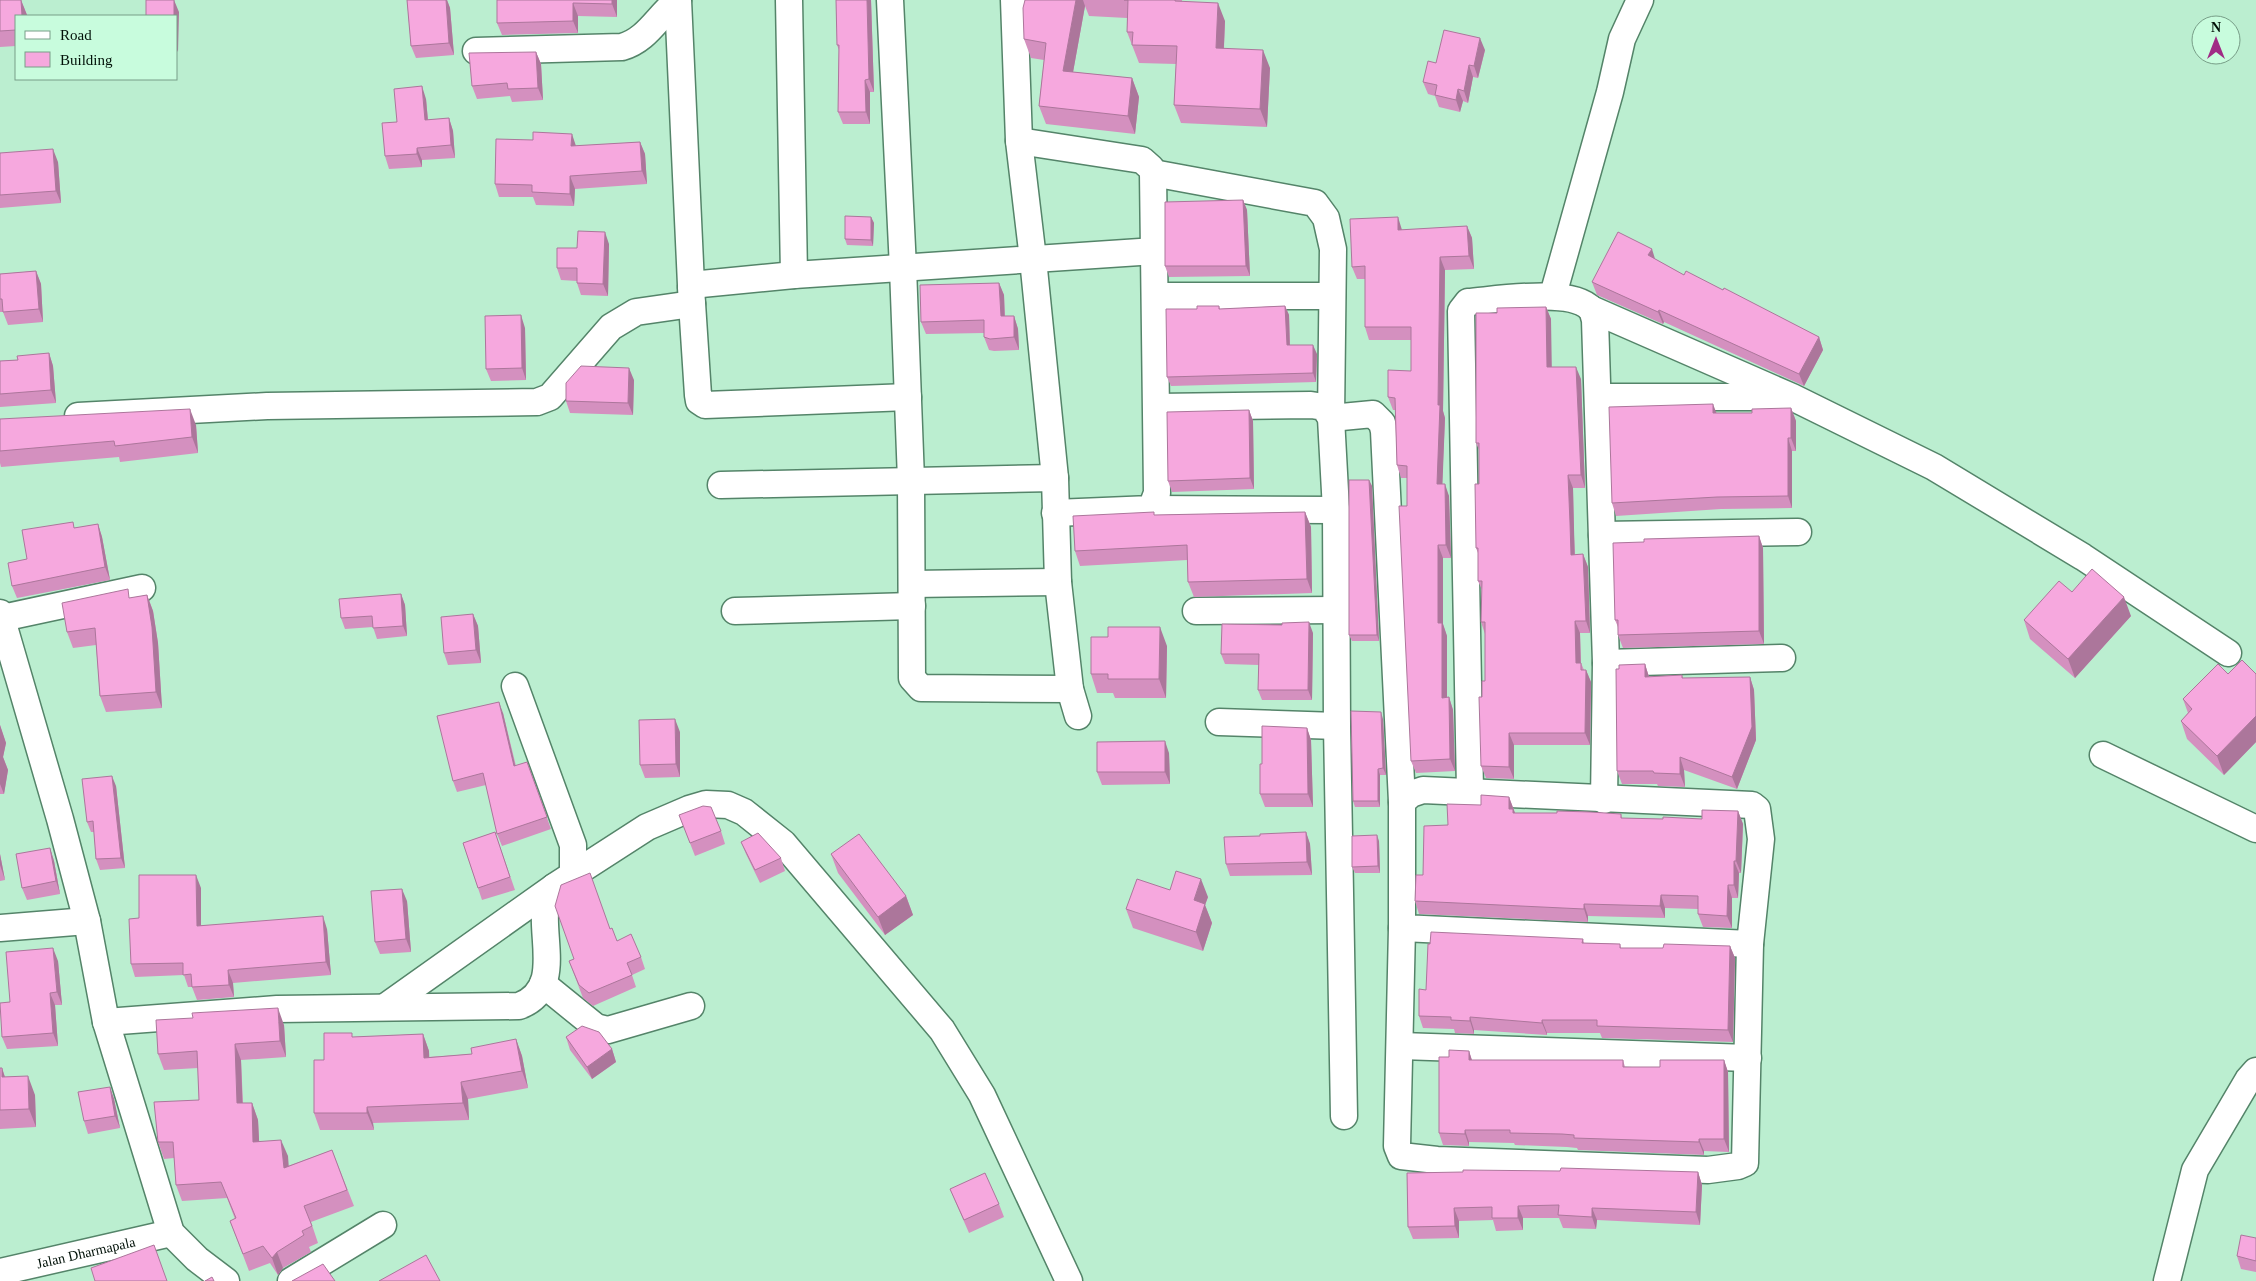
<svg xmlns="http://www.w3.org/2000/svg" width="2256" height="1281" viewBox="0 0 2256 1281" font-family="'Times New Roman',serif">
<style>
.lines{fill:none;stroke-linecap:round;stroke-linejoin:round}
.minor-casing{stroke:#548469;stroke-width:29}
.minor{stroke:#fff;stroke-width:26}
.wall{fill:#d490bf}
.shaded-wall{fill:#ac769b}
.building{fill:#f6a8de;stroke:#ac769b}
.labels{text-anchor:middle;stroke-width:4.5;stroke-linejoin:round;paint-order:stroke}
.street-label{font-size:14px;fill:#011108;stroke:#c8fcdd}
</style>
<rect width="100%" height="100%" fill="#bbeed0"/>
<g class="lines">
<!-- minor casing -->
<g class="minor-casing">
<g id="minor">
<path d="M678 0 691 285 794 275 1155 251"/>
<path d="M789 0 794 275"/>
<path d="M890 0 903 268 911 480 912 678 921 688 1070 689"/>
<path d="M1014 0 1019 141 1033 259 1055 478 1058 582 1070 689 1078 716"/>
<path d="M476 51 622 47C647 40 657 17 678 0"/>
<path d="M1019 141 1142 160 1151 168 1153 173 1157 493 1151 509 1055 513"/>
<path d="M1153 173 1315 203 1326 218 1333 249 1331 418 1373 414 1382 423 1384 431 1402 802"/>
<path d="M691 288 698 395 699 401 705 405 908 397"/>
<path d="M1553 295 1610 92 1622 39 1640 0"/>
<path d="M1156 296H1332"/>
<path d="M1591 309 1792 397 1934 467 2083 557 2228 653"/>
<path d="M1598 397H1782"/>
<path d="M1157 407 1311 405 1324 407 1331 418 1336 510 1337 726 1344 1116"/>
<path d="M78 416 267 406 537 402 550 397 611 327 636 312 692 304"/>
<path d="M721 485 1055 478"/>
<path d="M1151 509 1336 510"/>
<path d="M1602 535 1798 532"/>
<path d="M912 584 1058 582"/>
<path d="M735 611 912 606"/>
<path d="M1196 611 1337 610"/>
<path d="M0 613 60 819 87 921 106 1022 171 1233 197 1259 226 1281"/>
<path d="M2 618 142 588"/>
<path d="M1606 663 1782 658"/>
<path d="M515 686 573 845V875"/>
<path d="M1219 722 1337 726"/>
<path d="M2103 755 2256 829"/>
<path d="M1423 790 1752 805 1757 809 1761 839 1750 944 1402 928V802L1411 794Z"/>
<path d="M1470 791 1461 311 1468 302C1495 300 1572 287 1591 309 1593 311 1594 317 1595 320L1606 663 1604 800"/>
<path d="M0 928 87 921"/>
<path d="M1402 928 1397 1146 1401 1156 1437 1160 1708 1170 1738 1166 1745 1163 1750 944"/>
<path d="M543 984 596 1027 608 1030 691 1006"/>
<path d="M385 1007 554 887"/>
<path d="M106 1022 277 1009 519 1006C560 991 543 945 545 913 546 903 550 896 554 887L647 827 689 809 706 804 728 805 744 812 783 843 942 1030 982 1095 1069 1281"/>
<path d="M1401 1046 1748 1058"/>
<path id="s1" d="M0 1272 171 1233"/>
<path d="M291 1281 383 1225"/>
<path d="M2167 1281 2195 1170 2248 1080 2256 1071"/>
</g>
</g>
<!-- minor -->
<use href="#minor" class="minor"/>
</g>
<!-- wall -->
<path class="wall" d="M0 0H21L27 15V16H16V46L0 47Z
M407 0H447L450 8 454 55 416 58 411 46Z
M497 0H617V17L578 16V33L502 35 497 23Z
M836 0H871L874 92H870V124H843L838 112 839 50 837 45Z
M1025 0H1182V2L1225 21 1224 48 1270 68 1267 127 1181 123 1174 105 1176 64 1139 63 1127 32V18L1089 16 1085 6 1073 72 1132 78 1139 97 1135 134 1046 124 1039 106 1044 60 1031 58 1024 39Z
M1485 50 1478 78 1473 77 1468 103 1463 101 1460 112 1439 107 1435 96 1428 94 1423 82 1436 63Z
M536 52 541 64 543 100 512 102 510 96 477 99 472 86Z
M426 99 428 120 449 118 453 131 455 158 422 160V167L389 169 385 156 397 122Z
M640 142 645 154 647 184 575 189 574 206 536 205 533 197H499L495 184 576 146Z
M0 153 58 162 61 203 0 208Z
M1243 200 1247 210 1250 276 1169 277 1165 266Z
M871 217 874 223 873 246 847 245 845 239Z
M1467 226 1472 238 1474 269 1445 270 1443 411 1445 418 1442 484 1449 496 1451 558H1443V624L1447 636V698L1449 697 1453 710 1455 771 1416 773 1411 761 1407 478H1401L1397 465 1395 410H1393L1388 397 1411 371V340H1369L1365 327V279H1357L1352 267 1402 230Z
M609 244 608 296 581 295 577 283V281L561 280 557 268 577 248Z
M1655 259 1684 275 1723 290 1819 337 1823 350 1804 386 1664 322 1663 324 1597 295 1592 282Z
M36 271 41 284 43 322 8 325 3 312H0V274Z
M999 283 1004 295 1005 316H1014L1018 329 1019 350 994 351 989 350 984 337V333L926 334 921 322Z
M1219 306 1220 309 1285 306 1289 315 1290 345 1317 354 1316 382 1171 386 1167 377Z
M1546 307 1551 319V367L1581 379 1585 488H1573L1574 535 1575 555 1583 554 1588 567 1590 633H1580L1581 663 1584 670H1586L1591 682 1590 745H1514V779L1486 778 1481 766 1482 697 1485 681V634L1481 622 1482 590 1478 581V553L1476 548 1479 484V450L1476 443 1497 313Z
M525 328 526 380 491 381 486 369Z
M49 353 53 366 56 403 0 407V361L18 360Z
M634 380 633 415 570 413 566 401Z
M1791 408 1796 421V451H1792V508L1721 509 1616 516 1612 503 1716 413H1752Z
M1249 410 1253 421 1254 489 1172 492 1168 481Z
M0 419 196 425 198 453 120 462 119 457 1 467 0 463Z
M1369 480 1372 486 1379 641H1352L1349 635Z
M1305 512 1311 527 1312 593 1194 597 1188 582 1187 560 1080 566 1075 551 1155 515Z
M98 524 102 537 110 580 17 598 12 586 27 559 76 528Z
M1759 536 1763 548 1764 644 1623 648 1618 635V627L1615 620 1644 542Z
M2072 592 2131 616 2075 678 2030 639 2024 620Z
M401 594 405 605 407 636 377 639 373 627 345 629 341 618Z
M147 595 153 611 158 643 162 708 106 712 100 696 96 645 73 648 67 632 131 598Z
M473 614 478 626 481 663 448 665 444 653Z
M1282 625 1313 633 1312 700H1262L1258 690 1259 665 1225 664 1221 654Z
M1167 646 1166 698H1115L1113 693H1097L1091 674Z
M1645 664 1649 677 1682 675 1683 678 1750 677 1754 690 1756 740 1737 789 1684 770 1685 787 1658 786 1657 784H1622L1617 771Z
M2228 674H2256V742L2224 775 2187 739 2181 721 2188 713 2183 699Z
M503 713 516 766 527 762 551 829 502 846 497 834 486 785 457 792 453 781Z
M1383 719 1386 775H1380V807H1355L1353 801Z
M0 725 6 743 3 757 8 770 4 794H0Z
M1307 728 1311 740 1313 807H1265L1260 794 1262 764Z
M680 732V777L645 778 640 765Z
M1169 753 1170 784 1102 785 1097 772Z
M116 786 125 868 100 870 96 859 94 832H91L87 822Z
M1509 797 1515 813 1621 814 1622 818 1663 819H1702L1738 811 1743 824 1741 873H1739L1738 898H1732V928L1703 927 1698 914V909L1665 908V918L1588 916V922L1419 914 1415 901 1423 875 1448 825 1481 805Z
M679 815 721 831 725 844 695 856Z
M495 832 515 890 482 900 463 843Z
M1306 832 1310 844 1312 875 1230 876 1226 864 1260 836Z
M1379 841 1380 873H1355L1352 867Z
M741 842 781 858 785 871 760 883 746 854Z
M50 848 54 861 60 894 27 900 22 888Z
M0 854 5 880 0 881Z
M831 854 906 896 913 915 885 935 838 873Z
M201 888V925L327 929 331 975 233 983 234 997 197 1000 192 987H188L184 975 135 977 131 964 139 918Z
M1170 890 1208 897 1205 905 1212 923 1203 951 1133 928 1126 909Z
M407 901 411 952 380 954 375 942Z
M610 929 617 941 641 957 645 969 632 975 636 987 593 1006 583 998 569 961 574 959Z
M1583 939 1584 943 1620 944 1621 948H1663L1730 946 1735 958 1733 1042 1602 1038 1600 1033H1547V1035L1474 1030V1034L1455 1033 1454 1029 1423 1028 1419 1016 1426 990Z
M58 961 62 1005H55L58 1046 7 1049 2 1037 10 1002Z
M193 1018 284 1025 286 1057 241 1060 243 1103H252L258 1120 259 1141 288 1156V1166L332 1150 354 1206 311 1222 318 1243 309 1247 311 1252 283 1268 278 1275 270 1263 249 1271 230 1221 235 1219 227 1198 182 1201 176 1185 174 1158 164 1159 158 1142 199 1100 198 1068 164 1070 158 1054Z
M423 1034 429 1051V1057L472 1054 516 1039 522 1056 528 1088 468 1099 469 1120 373 1123 374 1130H320L314 1113 324 1060 354 1037Z
M566 1037 612 1049 616 1062 592 1079 570 1050Z
M1469 1051 1472 1060H1623L1625 1067H1660L1724 1060 1728 1072 1729 1152 1704 1151V1155L1578 1150 1577 1148 1567 1147 1515 1145 1514 1143 1469 1142V1146L1443 1145 1439 1133 1449 1057Z
M0 1068H2L5 1077 35 1095 36 1127 0 1129Z
M110 1087 114 1099 120 1128 88 1134 84 1121Z
M1698 1172 1702 1185 1700 1225 1597 1220 1596 1229 1563 1228 1559 1218H1523V1230L1496 1231 1493 1220 1459 1221V1238L1413 1239 1408 1227 1407 1173Z
M950 1189 999 1204 1004 1217 969 1233 955 1201Z
M2256 1238V1272L2241 1269 2237 1256Z"/>
<!-- shaded-wall -->
<path class="shaded-wall" d="M21 0 27 15V16H22Z
M174 0 179 12 178 52 176 48V16H174Z
M446 0H447L450 8 454 55 449 43Z
M612 0H617V17L612 4Z
M867 0H871L874 92 869 79Z
M1076 0H1083L1085 6 1070 89 1063 71Z
M573 3 578 16V33L573 21Z
M1218 3 1225 21 1223 66 1216 48Z
M1480 38 1485 50 1478 78 1474 66Z
M1263 50 1270 68 1267 127 1260 109Z
M536 52 541 64 543 100 538 88Z
M1469 65 1473 77 1468 103 1464 91Z
M1132 78 1139 97 1135 134 1128 116Z
M865 80 870 92V124L866 112Z
M422 86 426 99 429 133 425 120Z
M1458 89 1463 101 1460 112 1456 100Z
M449 118 453 131 455 158 451 145Z
M572 134 576 146H571Z
M640 142 645 154 647 184 642 171Z
M417 148 422 160V167L417 154Z
M53 149 58 162 61 203 56 191Z
M570 176 575 189 574 206 570 194Z
M1243 200 1247 210 1250 276 1246 266Z
M871 217 874 223 873 246 871 240Z
M1398 217 1402 230H1398Z
M1467 226 1472 238 1474 269 1469 256Z
M605 232 609 244 608 296 603 284Z
M1652 249 1656 262 1648 255Z
M1440 257 1445 270 1443 411 1445 418 1442 496 1437 484Z
M36 271 41 284 43 322 39 309Z
M999 283 1004 295 1005 329 1001 316Z
M1285 306 1289 315 1290 354 1287 345Z
M1546 307 1551 319 1552 379 1547 367Z
M1659 310 1664 322 1663 324 1658 312Z
M521 315 525 328 526 380 522 368Z
M1014 316 1018 329 1019 350 1014 337Z
M1819 337 1823 350 1804 386 1799 374Z
M1313 345 1317 354 1316 382 1313 373Z
M49 353 53 366 56 403 51 390Z
M1576 367 1581 379 1585 488 1581 475Z
M629 368 634 380 633 415 628 403Z
M1713 404 1718 417 1713 413Z
M1791 408 1796 421V451L1791 438Z
M190 409 196 425 198 453 192 437Z
M1249 410 1253 421 1254 489 1250 478Z
M1788 438 1792 451V508L1788 496Z
M1568 475 1573 488 1575 567 1571 555Z
M1369 480 1372 486 1379 641 1377 635Z
M1445 484 1449 496 1451 558 1446 545Z
M1305 512 1311 527 1312 593 1307 579Z
M98 524 102 537 110 580 105 567Z
M1759 536 1763 548 1764 644 1759 631Z
M1438 545 1443 558V624L1447 636V710L1442 698 1438 623Z
M1583 554 1588 567 1590 633 1586 621Z
M401 594 405 605 407 636 403 626Z
M147 595 153 611 158 643 162 708 156 692Z
M2124 597 2131 616 2075 678 2068 659Z
M473 614 478 626 481 663 476 650Z
M1575 621 1580 633 1581 676 1576 663Z
M1309 622 1313 633 1312 700 1308 690Z
M1160 627 1167 646 1166 698 1159 679Z
M1645 664 1649 677H1645Z
M1586 670 1591 682 1590 745 1585 733Z
M1750 677 1754 690 1756 740 1737 789 1732 777Z
M1449 697 1453 710 1455 771 1450 759Z
M499 702 503 713 518 778 514 766Z
M1381 712 1383 719 1386 775 1383 768Z
M2256 716V742L2224 775 2217 756Z
M675 719 680 732V777L676 764Z
M0 725 6 743 3 757 8 770 4 794 0 784Z
M1307 728 1311 740 1313 807 1308 794Z
M1509 733 1514 745V779L1509 767Z
M1165 741 1169 753 1170 784 1165 772Z
M1680 757 1684 770 1685 787 1680 774Z
M1378 769 1380 775V807L1378 801Z
M112 776 116 786 125 868 121 858Z
M1509 797 1518 821 1509 809Z
M1738 811 1743 824 1741 873 1736 861Z
M1306 832 1310 844 1312 875 1307 862Z
M1377 835 1379 841 1380 873 1378 866Z
M50 848 54 861 60 894 56 881Z
M0 854 5 880 0 865Z
M1734 861 1739 873 1738 898 1734 885Z
M196 875 201 888V938L197 926Z
M1201 879 1208 897 1205 905 1212 923 1203 951 1196 932 1194 900Z
M1728 885 1732 898V928L1727 916Z
M402 889 407 901 411 952 406 939Z
M1661 895 1665 908V918L1660 906Z
M906 896 913 915 885 935 878 917Z
M1584 904 1588 916V922L1584 909Z
M323 916 327 929 331 975 326 962Z
M1730 946 1735 958 1733 1042 1728 1030Z
M53 948 58 961 62 1005 57 992Z
M228 970 233 983 234 997 229 985Z
M50 993 55 1005 58 1046 53 1033Z
M278 1008 284 1025 286 1057 280 1041Z
M1470 1017 1474 1030V1034L1470 1021Z
M1542 1020 1547 1033V1035L1542 1023Z
M423 1034 429 1051 430 1074 424 1058Z
M516 1039 522 1056 528 1088 522 1071Z
M235 1044 241 1060 243 1120 237 1103Z
M612 1049 616 1062 592 1079 587 1067Z
M1469 1051 1473 1064 1469 1060Z
M1724 1060 1728 1072 1729 1152 1724 1139Z
M2 1068 8 1087 2 1077Z
M28 1076 35 1095 36 1127 29 1109Z
M461 1082 468 1099 469 1120 463 1103Z
M110 1087 114 1099 120 1128 115 1116Z
M252 1103 258 1120 260 1158 253 1142Z
M367 1107 373 1123 374 1130 367 1113Z
M1465 1130 1469 1142V1146L1465 1134Z
M1699 1139 1704 1151V1155L1699 1142Z
M281 1140 288 1156 290 1184 284 1168Z
M1698 1172 1702 1185 1700 1225 1696 1212Z
M1518 1206 1523 1218V1230L1518 1218Z
M1454 1208 1459 1221V1238L1455 1226Z
M1592 1208 1597 1220 1596 1229 1592 1217Z
M277 1252 283 1268 278 1275 272 1258Z"/>
<!-- building -->
<path class="building" d="M0 0H21L22 16H16V30L0 31Z
M146 0H174V16H146Z
M407 0H446L449 43 411 46Z
M497 0H612V4L573 3V21L497 23Z
M836 0H867L869 79 865 80 866 112H838L839 45H837Z
M1025 0H1076L1063 71 1132 78 1128 116 1039 106 1046 43 1024 39 1023 8Z
M1124 0H1175V1L1218 3 1216 48 1263 50 1260 109 1174 105 1177 46 1132 45 1133 32H1127L1128 0Z
M1444 30 1480 38 1474 66 1469 65 1464 91 1458 89 1456 100 1435 95 1437 85 1423 82 1428 61 1436 63Z
M536 52 538 88 508 89 507 83 472 86 469 53Z
M422 86 425 120 449 118 451 145 417 148V154L385 156 382 123 397 122 394 89Z
M533 132 572 134 571 146 640 142 642 171 570 176V194L532 192V185L495 184 496 139 533 140Z
M53 149 56 191 0 195V153Z
M1243 200 1246 266H1165V202Z
M845 216 871 217V240L845 239Z
M1398 217V230L1467 226 1469 256 1440 257 1438 405H1440L1437 484H1445L1446 545H1438V623H1442V698L1449 697 1450 759 1411 761 1399 506H1407V466L1397 465 1395 398 1388 397V370L1411 371V327H1365V266L1352 267 1350 219Z
M578 231 605 232 603 284 577 283V268H557V248H577Z
M1618 232 1652 249 1648 255 1684 275 1686 271 1723 290 1724 288 1819 337 1799 374 1659 310 1658 312 1592 282Z
M36 271 39 309 3 312 2 299H0V274Z
M999 283 1001 316H1014V337L990 339 984 337V320L921 322 920 285Z
M1197 306H1219V309L1285 306 1287 345H1313V373L1167 377 1166 309H1197Z
M1546 307 1547 367H1576L1581 475H1568L1570 523 1571 555 1583 554 1586 621H1575L1576 663H1581V670H1586L1585 733H1509V767L1481 766 1479 697H1482V681H1485V622H1481L1482 581H1478V548H1476L1475 484H1479V443H1476V313H1497V308Z
M521 315 522 368 486 369 485 316Z
M49 353 51 390 0 394V361L18 360 17 356Z
M581 366 629 368 628 403 566 401V383Z
M1713 404V413H1752V409L1791 408V438H1788V496L1717 497 1612 503 1609 407Z
M190 409 192 437 115 446 114 441 0 451V419Z
M1249 410 1250 478 1168 481 1167 412Z
M1349 480H1369L1377 635H1349Z
M1154 512V515L1305 512 1307 579 1188 582 1187 545 1075 551 1073 516Z
M73 522 74 528 98 524 105 567 12 586 8 563 27 559 22 530Z
M1759 536V631L1618 635V620H1615L1613 543 1644 542V539Z
M2092 569 2124 597 2068 659 2024 620 2059 581 2072 592Z
M128 589 129 598 147 595 152 627 156 692 100 696 95 628 67 632 62 603Z
M401 594 403 626 373 628 372 616 341 618 339 599Z
M473 614 476 650 444 653 441 617Z
M1309 622 1308 690H1258L1259 654H1221L1222 624 1282 625V623Z
M1108 627H1160L1159 679H1108V674H1091V637H1108Z
M2242 660 2256 674V716L2217 756 2181 721 2192 709 2183 699 2218 664 2228 674Z
M1645 664V677L1682 675V678L1750 677 1752 727 1732 777 1680 757V774L1654 773 1653 771H1617L1616 669H1619V665Z
M499 702 514 766 527 762 547 817 497 834 483 773 453 781 437 716Z
M1351 711 1381 712 1383 768 1378 769V801H1353Z
M675 719 676 764 640 765 639 720Z
M1262 726 1307 728 1308 794H1260V764H1262Z
M1165 741V772H1097V742Z
M112 776 121 858 96 859 93 821 87 822 82 779Z
M1481 795 1509 797V809H1513V813H1557V811L1590 812 1621 814V818L1663 819V817L1702 819V810L1738 811 1736 861H1734V885H1728L1727 916 1698 914V896L1661 895 1660 906 1584 904V909L1415 901 1416 875H1423L1424 826 1448 825 1447 804 1481 805Z
M703 806 711 807 721 831 690 843 679 815Z
M495 832 510 877 478 888 463 843Z
M1306 832 1307 862 1226 864 1224 837 1260 836V834Z
M758 833 781 858 755 870 741 842Z
M859 834 906 896 878 917 831 854Z
M1377 835 1378 866 1352 867V836Z
M50 848 56 881 22 888 16 854Z
M1176 871 1201 879 1194 900 1205 904 1196 932 1126 909 1137 879 1170 890Z
M590 873 610 929 612 928 617 941 631 934 641 957 627 963 632 975 589 993 579 985 569 961 574 959 555 906 561 885Z
M139 875H196L197 926 323 916 326 962 228 970 229 985 192 987 191 974 183 975V963L131 964 129 919 139 918Z
M402 889 406 939 375 942 371 891Z
M1431 932 1583 939 1582 943 1620 944V948H1663L1664 944 1730 946 1728 1030 1597 1026V1020H1542V1023L1470 1017V1021L1451 1020V1017L1419 1016V989L1426 990 1428 944H1430Z
M53 948 57 992 50 993 53 1033 2 1037 0 1003 10 1002 6 952Z
M278 1008 280 1041 235 1044 237 1103H252L253 1142 281 1140 284 1168 332 1150 347 1190 304 1206 312 1226 302 1231 304 1235 277 1252 272 1258 263 1246 243 1254 230 1221 236 1218 221 1182 176 1185 173 1142H158L154 1102 199 1100 197 1051 158 1054 156 1020 193 1018 192 1013Z
M582 1026 599 1032 612 1049 587 1067 566 1037Z
M324 1033H352V1037L423 1034 424 1058 472 1054 471 1048 516 1039 522 1071 461 1082 463 1103 367 1107V1113H314V1060H324Z
M1449 1050 1469 1051V1060H1623V1067H1660V1060H1724V1139H1699V1142L1574 1138V1135L1562 1134 1510 1133V1130H1465V1134L1439 1133V1057H1449Z
M0 1068H2V1077L28 1076 29 1109 0 1110Z
M110 1087 115 1116 84 1121 78 1092Z
M1561 1168 1698 1172 1696 1212 1592 1208V1217L1558 1215 1559 1205 1518 1206V1218H1492V1207L1454 1208 1455 1226 1408 1227 1407 1173 1463 1172V1170L1560 1171Z
M985 1173 999 1204 964 1220 950 1189Z
M2241 1235 2256 1238V1261L2237 1256Z
M154 1245 167 1281H95L91 1268Z
M426 1255 440 1281H379Z
M323 1264 335 1281H292Z
M212 1277 214 1281H205Z"/>
<g class="labels">
<!-- street labels -->
<g class="street-label">
<text dy="5" stroke="none"><textPath href="#s1" startOffset="88">Jalan Dharmapala</textPath></text>
</g>
</g>
<!-- legend -->
<rect x="15" y="15" width="162" height="65" fill="#c8fcdd" stroke="#789e88"/>
<rect x="25" y="31" width="25" height="8" fill="#ffffff" stroke="#789e88"/>
<text x="60" y="40" font-size="15" fill="#011108">Road</text>
<rect x="25" y="52" width="25" height="15" fill="#f6a8de" stroke="#789e88"/>
<text x="60" y="65" font-size="15" fill="#011108">Building</text>
<!-- north arrow -->
<g transform="translate(2216 40)"><circle r="24" fill="#c8fcdd" stroke="#789e88"/>
<path d="M0-4L9 19L0 12L-9 19Z" fill="#a02b85"/>
<text y="-8" font-size="14" font-weight="bold" text-anchor="middle" fill="#011108">N</text>
</g>
</svg>
